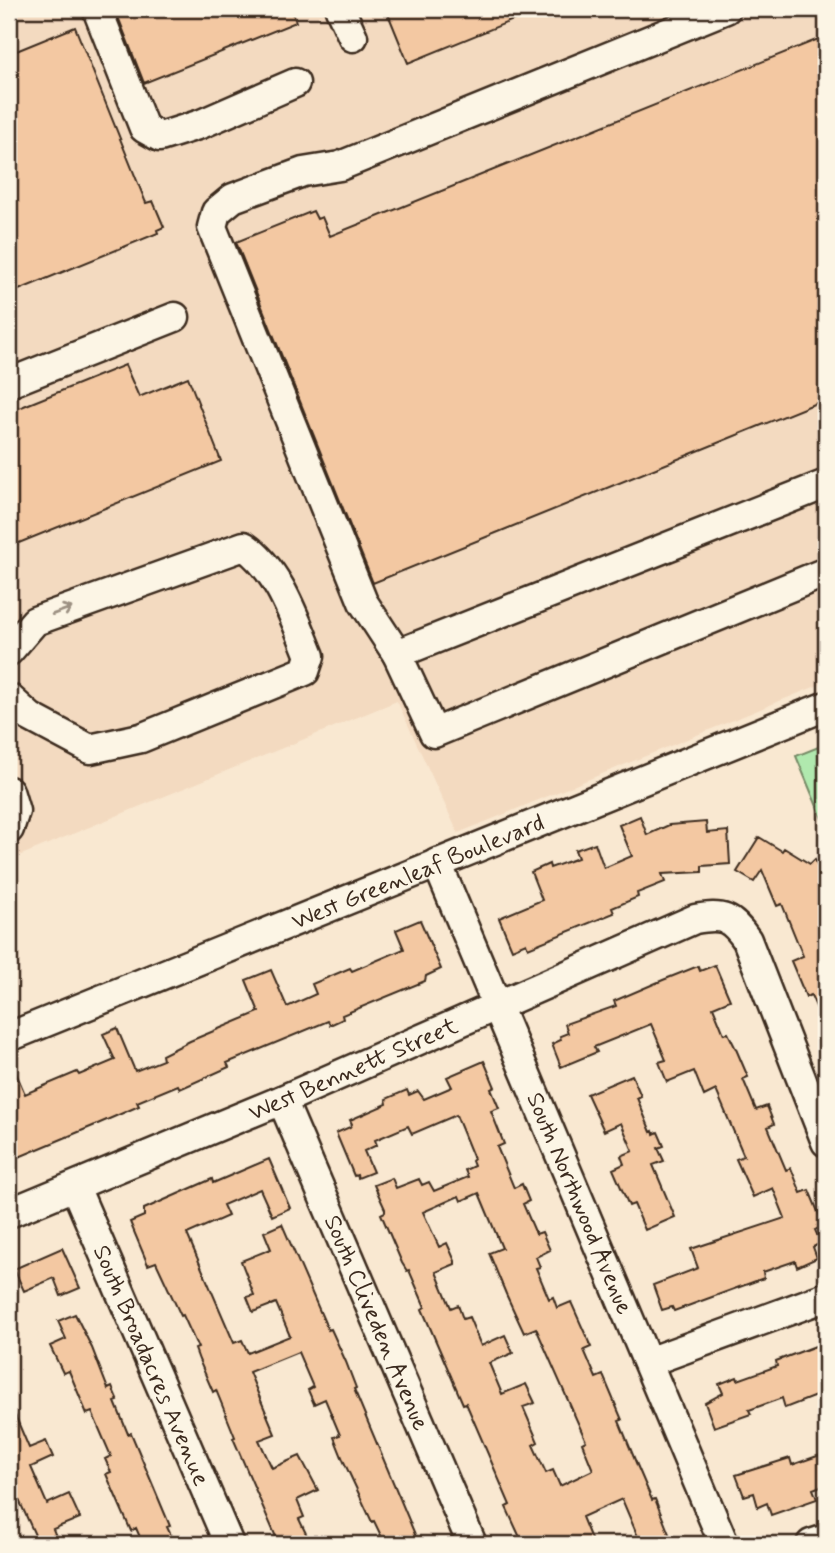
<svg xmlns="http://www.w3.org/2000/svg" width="835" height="1553" viewBox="0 0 835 1553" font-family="Mynerve,sans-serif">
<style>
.built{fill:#f3dac0}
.green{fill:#b0e9ae;stroke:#768a66;stroke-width:2}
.building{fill:#f3c8a2;stroke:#3b2a1e;stroke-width:2;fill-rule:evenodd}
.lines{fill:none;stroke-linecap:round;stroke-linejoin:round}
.minor-casing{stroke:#3b2a1e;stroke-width:33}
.minor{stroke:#fcf5e5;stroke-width:28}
.oneway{stroke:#9c9082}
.labels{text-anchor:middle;stroke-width:7;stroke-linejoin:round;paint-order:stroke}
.street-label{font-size:24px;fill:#3b2a1e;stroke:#fcf5e5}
</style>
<rect width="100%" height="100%" fill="#f9e8d1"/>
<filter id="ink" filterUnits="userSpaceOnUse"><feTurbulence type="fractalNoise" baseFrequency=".0143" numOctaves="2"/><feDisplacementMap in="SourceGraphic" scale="14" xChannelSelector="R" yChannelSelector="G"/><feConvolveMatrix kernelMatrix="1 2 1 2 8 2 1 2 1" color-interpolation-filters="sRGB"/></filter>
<g filter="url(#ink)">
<!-- built -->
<path class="built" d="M9 9H826V682L458 833 397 701 9 860Z"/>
<!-- green -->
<path class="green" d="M826 744V828L796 756Z"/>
<!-- building -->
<path class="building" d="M115 9H291L296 22 144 83Z
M386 9H540L408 63Z
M75 27 146 203 153 201 164 227 157 230 158 233 9 294V54Z
M826 36V399L373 583 236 242 313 211 317 219 322 217 330 236Z
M125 365 139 397 188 377 221 461 9 547V412Z
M640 816 647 835 669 825 706 822 707 833 728 831 730 864 702 866V872L662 874 665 882 637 893 638 897 612 908 614 913 528 948 526 943 512 949 499 918 542 900 531 872 549 864 550 868 578 858 575 850 595 843 604 868 632 856 619 825Z
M759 837 782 851 784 848 810 864 815 859 826 888V1030L811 995 806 997 791 961 803 956 782 904 777 906 762 870 754 882 737 872Z
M420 920 441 969 426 976 425 981 342 1015 343 1019 330 1025 328 1021 227 1063 229 1067 180 1089 178 1085 137 1102 139 1106 93 1126 19 1157 17 1154 9 1157V1057L25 1094 77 1072 79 1075 115 1060 103 1034 117 1028 135 1071 163 1060 162 1055 190 1041 259 1012 246 980 271 970 287 1007 316 994 312 984 350 968 352 971 404 949 396 930Z
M715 965 730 1000 713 1007 724 1034 728 1033 736 1049 748 1077 743 1079 756 1110 767 1106 774 1124 768 1127 786 1170 791 1168 801 1193 809 1190 824 1226 815 1230 821 1243 813 1247 817 1258 797 1267 795 1261 763 1272 764 1278 674 1311 672 1307 662 1310 653 1285 698 1268 691 1249 785 1218 773 1188 753 1197 736 1159 744 1156 716 1090 704 1096 694 1071 667 1082 659 1062 666 1060 651 1024 594 1047 597 1052 561 1067 552 1044 561 1040 560 1036 568 1033 565 1024 616 1006 614 1001 663 980 698 966 700 971Z
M484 1061 495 1087 491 1089 499 1108 491 1111 504 1144 497 1147 514 1188 522 1184 529 1201 523 1204 536 1234 542 1232 550 1250 536 1257 540 1267 536 1268 549 1299 553 1297 557 1308 571 1302 591 1347 584 1350 596 1378 603 1375 622 1420 619 1421 637 1465 652 1500 655 1499 673 1544H641L622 1499 582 1517 593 1544H523L506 1507 510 1505 466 1403 463 1404 422 1309 425 1307 409 1270 407 1271 402 1263 381 1214 385 1212V1209L374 1185 392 1178 396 1188 419 1179 422 1185 429 1182 434 1191 468 1177 465 1170 474 1166 472 1161 474 1159 456 1115 412 1134 408 1126 375 1140 377 1145 364 1151 373 1172 358 1178 357 1175 354 1176 336 1133 350 1127 352 1124 350 1120 387 1104 386 1099 407 1090 409 1095 418 1091 424 1099 452 1087 447 1077ZM479 1193 502 1248 489 1253 506 1294 524 1333 536 1328 586 1441 582 1443 593 1470 560 1486 553 1470 546 1473 533 1445 538 1442 523 1407 535 1403 526 1384 502 1394 489 1363 513 1353 505 1335 481 1346 469 1317 463 1319 458 1305 451 1308 436 1272 455 1264V1261L447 1243 439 1247 423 1212 459 1196 461 1201Z
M632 1075 641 1096 637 1098 651 1132 653 1131 654 1134 658 1132 664 1146 658 1148 664 1161 653 1165 675 1217 645 1230 634 1204 629 1206 613 1169 624 1164 621 1156 633 1151 621 1123 604 1131 587 1094Z
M269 1159 290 1208 272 1216 260 1189 223 1205 228 1216 187 1234 234 1343 242 1340 248 1353 290 1336 276 1303 253 1312 247 1297 254 1295 241 1261 271 1249 264 1232 282 1224 328 1330 331 1329 346 1362 356 1388 354 1389 419 1544H385L374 1521 372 1522 344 1462 334 1437 340 1435 325 1399 314 1404 308 1390 313 1387 298 1352 249 1372 275 1434 259 1440 272 1468 300 1456 318 1490 297 1500 304 1517 299 1519 311 1544H279L233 1438 235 1437 216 1390 213 1392 199 1360 195 1349 198 1348 183 1315 181 1316 156 1262 148 1265 130 1222 144 1216V1209L212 1179 213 1183Z
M62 1248 80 1288 61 1296 54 1278 24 1291 14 1269Z
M75 1314 92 1348 108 1389 112 1387 118 1401 115 1402 128 1434 131 1433 170 1526 167 1527 175 1544H143L136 1528 131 1531 106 1474 111 1472 105 1459 111 1456 92 1412 87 1414 69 1371 63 1373 50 1346 66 1339 58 1321Z
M826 1342V1392L785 1408 782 1398 749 1410 751 1414 714 1427 705 1403 723 1393 719 1384 737 1377 738 1380 777 1366 776 1361Z
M9 1401 29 1448 46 1441 53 1457 31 1467 47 1504 69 1494 80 1518 53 1529 59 1544H39L9 1478Z
M826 1453V1484L813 1489 817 1499 771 1515 767 1503 758 1507 754 1493 744 1496 736 1475 790 1458 792 1465Z"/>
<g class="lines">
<!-- minor casing -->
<g class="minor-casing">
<g id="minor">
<path d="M97 9 144 128 160 137 201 124 295 83"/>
<path d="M340 9 353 37"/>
<path d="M726 9 340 166 303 172 233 198 216 212 212 227 363 602 397 654 826 484"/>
<path d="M9 383 175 317"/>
<path d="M9 651 35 621 244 546C279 570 294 617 310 656L305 671 141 738 90 749 30 717 9 698"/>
<path d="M397 654 434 733 826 572"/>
<path d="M9 791 15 811 9 829"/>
<path id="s1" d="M437 863 724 1544"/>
<path id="s2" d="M9 1037 826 706"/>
<path id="s3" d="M282 1100 472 1544"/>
<path id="s4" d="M75 1187 229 1544"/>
<path id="s5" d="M9 1213 282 1100 695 919C723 914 731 917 747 940L826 1142"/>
<path d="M648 1362 826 1297"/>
<path d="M811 1544 826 1539"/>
</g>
</g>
<!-- minor -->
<use href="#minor" class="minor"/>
</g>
<!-- one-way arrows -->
<defs><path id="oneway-shaft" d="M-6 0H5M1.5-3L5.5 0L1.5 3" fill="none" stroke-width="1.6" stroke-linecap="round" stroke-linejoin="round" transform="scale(1.75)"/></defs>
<use class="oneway" href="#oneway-shaft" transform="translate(62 611) rotate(-20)"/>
</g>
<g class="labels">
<!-- street labels -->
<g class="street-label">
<text dy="8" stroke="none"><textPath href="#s2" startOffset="441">West Greenleaf Boulevard</textPath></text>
<text dy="8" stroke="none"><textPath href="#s5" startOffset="373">West Bennett Street</textPath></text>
<text dy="8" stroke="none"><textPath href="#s1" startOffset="369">South Northwood Avenue</textPath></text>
<text dy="8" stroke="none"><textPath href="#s3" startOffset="242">South Cliveden Avenue</textPath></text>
<text dy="8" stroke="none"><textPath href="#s4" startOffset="194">South Broadacres Avenue</textPath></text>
</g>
</g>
<!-- margin -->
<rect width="835" height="1553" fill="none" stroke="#fcf5e5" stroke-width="35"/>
<rect x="18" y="18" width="800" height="1518" fill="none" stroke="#3b2a1e" stroke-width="2.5" filter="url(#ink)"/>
</svg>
